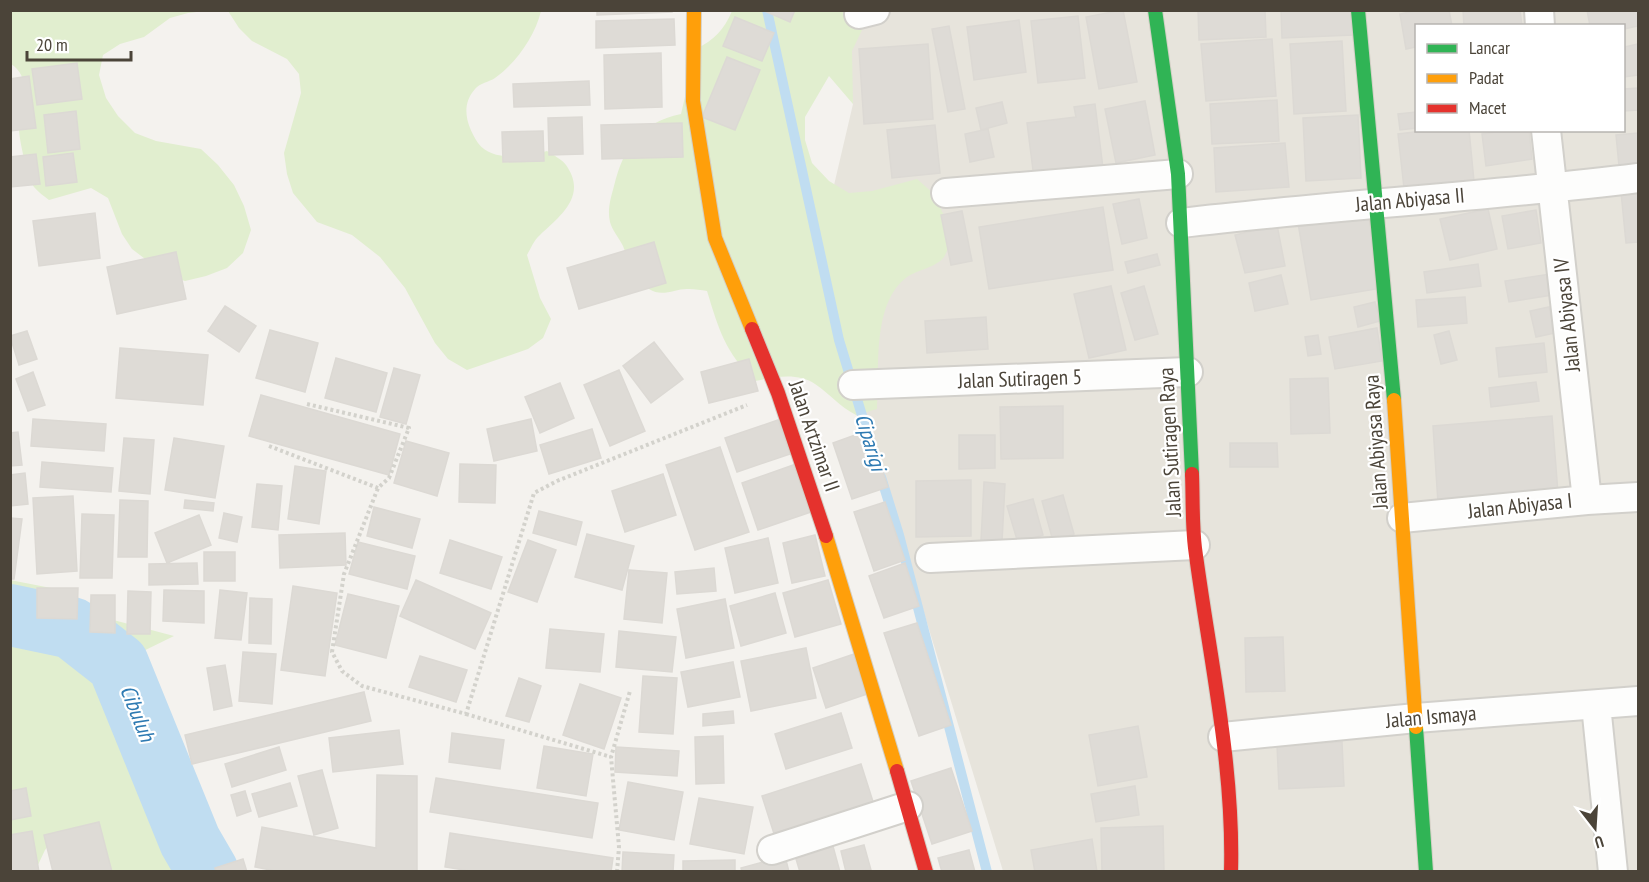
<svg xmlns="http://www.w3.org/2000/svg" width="1649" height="882" viewBox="0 0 1649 882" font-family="'PT Sans Narrow',sans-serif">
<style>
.residential{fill:#e7e4dc;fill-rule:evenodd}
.green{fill:#e1eecf}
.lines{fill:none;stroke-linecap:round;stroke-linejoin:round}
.stream{stroke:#c0ddf1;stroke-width:10}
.river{stroke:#c0ddf1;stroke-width:62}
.building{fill:#dedbd6;stroke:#dcd9d4;stroke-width:1.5}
.street-casing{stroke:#d2d0cb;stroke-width:32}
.fast-casing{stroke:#d3cfc5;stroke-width:16}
.slow-casing{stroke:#d3cfc5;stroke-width:16}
.jam-casing{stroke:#d3cfc5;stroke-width:16}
.path{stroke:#d3d2cc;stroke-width:4;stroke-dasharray:3 3;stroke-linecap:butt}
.street{stroke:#fdfdfc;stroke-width:28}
.fast{stroke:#30b455;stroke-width:14}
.slow{stroke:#ff9f0a;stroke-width:14}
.jam{stroke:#e5322d;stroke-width:14}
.labels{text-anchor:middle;stroke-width:4.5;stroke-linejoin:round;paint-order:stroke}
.street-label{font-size:21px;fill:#4b4439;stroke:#fff}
.water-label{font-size:22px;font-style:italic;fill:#2e7ab2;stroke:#fff}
</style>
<rect width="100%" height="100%" fill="#f4f2ee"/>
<!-- residential -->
<path class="residential" d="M840 11H1638V871H1003L842 345 831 198 853 104ZM1416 26H1624V130H1416Z"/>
<!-- green -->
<path class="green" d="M10 11H205L188 13 170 18 144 37 120 44 103 55 99 75 106 98 118 116 135 133 156 141 201 149 218 165 234 185 244 206 251 230 243 253 227 268 206 276 185 281 165 274 132 249 122 234 108 198 91 188 49 200C44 196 38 192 34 187 28 179 19 140 19 129 18 106 35 80 11 64Z
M215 11H541C535 36 517 62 495 78 489 82 480 83 475 89 460 106 467 126 478 143 493 163 527 156 547 151 553 155 563 160 566 165 588 196 560 216 540 235 534 240 531 248 527 255L540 298 551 319 543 338 528 349 467 370 448 359 435 343 405 288 380 257 352 235 317 222 293 193 287 174 284 153 301 93 299 74 287 59 252 41 239 28 228 11Z
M732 11H863L862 30 852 51 853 104 829 76 805 117V140L812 163 829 181 849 193 872 191 917 179 934 194 945 218 952 240C949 245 947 252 944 257 937 267 917 270 907 277 871 304 880 370 877 409L856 415C839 406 831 395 815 384 798 372 774 377 755 381 725 352 719 330 707 291 701 290 695 289 689 289 675 288 663 298 649 289 635 279 629 261 623 246 619 238 612 230 610 222 607 210 611 197 614 186 624 146 640 123 681 114L696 49C714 40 724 30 732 11Z
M10 580 51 588 86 605 102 617 174 636 125 660 130 678 131 716 144 760 158 799 178 835 193 871H99L57 835 45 850 37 867 11 871Z"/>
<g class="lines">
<!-- stream -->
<path class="stream" d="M767 10 839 340 871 445
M881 477 899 535 987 872"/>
<!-- river -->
<path class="river" d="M10 615 72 628 118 664 190 841 208 872"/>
</g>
<!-- building -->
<path class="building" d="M597 10H672V12L597 15Z
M762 10H795L790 22Z
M1123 10 1137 82 1099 89 1086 17Z
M1198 10H1265L1266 37 1199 40Z
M1281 10H1352L1353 35 1282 38Z
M1418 10H1449L1452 26H1416V47L1406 49 1400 14Z
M1463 10H1520L1522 26H1464Z
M1587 10H1638V26L1624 29V26H1590Z
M1078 16 1085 78 1038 83 1031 21Z
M735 17 774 33 762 61 723 46Z
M674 19 675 45 596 48V21Z
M1019 20 1026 72 974 80 967 27Z
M949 26 965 109 948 112 932 29Z
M1272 39 1276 96 1206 101 1201 44Z
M1342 41 1346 111 1294 114 1290 44Z
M928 44 933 119 864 124 859 49Z
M1638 44V75L1624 77V47Z
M661 53 662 107 605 109 604 55Z
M727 57 760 70 735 130 702 117Z
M77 63 82 99 37 105 32 69Z
M29 76 36 128 10 131V79Z
M589 81 590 105 514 107 513 84Z
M1638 88V110L1624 111V89Z
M1277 100 1279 141 1212 144 1210 104Z
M1145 101 1155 155 1116 163 1105 109Z
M1002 102 1007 123 981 130 976 108Z
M1095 104 1103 168 1034 178 1027 123 1076 117 1074 107Z
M76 111 80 149 48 153 44 115Z
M1416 112V128L1400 130 1398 114Z
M1358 115 1361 178 1306 181 1303 118Z
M582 117 583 154 549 155 548 118Z
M682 123 683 157 602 159 601 125Z
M935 125 940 173 892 178 887 130Z
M988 129 994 157 970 162 965 134Z
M1431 130H1469L1474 181 1404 188 1398 134Z
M1510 130H1529L1532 159 1486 166 1482 134Z
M543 131 544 161 503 162 502 132Z
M1638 133V174L1620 176 1616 135Z
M1285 143 1289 187 1216 192 1214 148Z
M73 153 77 182 46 186 43 157Z
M36 154 40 184 10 187V157Z
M1638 191V242L1626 243 1621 192Z
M1139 199 1147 238 1122 244 1113 204Z
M1103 207 1113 270 989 289 979 227Z
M1488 209 1497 249 1450 260 1440 219Z
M1536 210 1541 243 1508 249 1502 216Z
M962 211 972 261 951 265 941 215Z
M1369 211 1382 288 1311 300 1298 223Z
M95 213 100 258 39 266 33 221Z
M1277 225 1285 266 1245 273 1235 235Z
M654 242 666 283 579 309 567 268Z
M176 252 186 299 117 314 107 267Z
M1157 254 1160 265 1128 273 1125 262Z
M1478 264 1481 286 1427 293 1424 272Z
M1550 274 1552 295 1509 302 1505 281Z
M1281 275 1288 304 1255 311 1249 283Z
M1111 286 1126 350 1089 358 1074 294Z
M1144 286 1158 334 1135 340 1121 293Z
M1465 297 1467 323 1418 327 1416 300Z
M1375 302 1380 321 1358 327 1354 307Z
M225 306 256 326 239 352 208 331Z
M1549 307 1555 333 1536 337 1530 311Z
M986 317 988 349 927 353 925 321Z
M1377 328 1382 361 1335 369 1329 337Z
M270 330 318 343 305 392 256 378Z
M27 331 37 359 19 365 10 336Z
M1449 331 1457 360 1441 364 1434 335Z
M1318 335 1321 354 1308 356 1305 337Z
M654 342 683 379 651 403 623 366Z
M1544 343 1547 372 1499 377 1496 348Z
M120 348 208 355 203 405 116 398Z
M336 358 387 373 376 412 325 398Z
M749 359 758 391 709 403 701 372Z
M394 368 420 375 406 424 380 417Z
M619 370 645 431 610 446 584 385Z
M33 372 45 405 28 411 16 379Z
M1328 378 1330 433 1291 434 1290 379Z
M1536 382 1539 401 1491 407 1489 388Z
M560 383 574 418 540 433 525 397Z
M261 395 400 434 389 475 249 436Z
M1063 406V458L1001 459 1000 407Z
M1552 416 1558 493 1438 503 1433 426Z
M33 419 106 424 104 451 31 446Z
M531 419 537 451 494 461 487 429Z
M778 420 790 454 737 472 725 438Z
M592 429 601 458 549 474 540 445Z
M869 430 888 487 852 499 833 443Z
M18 432 22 465 10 466V433Z
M959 435H995V468L959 469Z
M124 438 154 440 150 494 119 491Z
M174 438 224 446 215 498 165 490Z
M406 441 449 453 437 496 394 483Z
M1230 443H1277L1278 467H1230Z
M720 447 749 532 695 550 666 465Z
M42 462 113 468 111 492 40 487Z
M460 464 496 465 495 503 459 502Z
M796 464 811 512 758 530 742 483Z
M295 466 326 471 319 524 288 519Z
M25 473 28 504 10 506V475Z
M663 474 676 515 625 532 612 491Z
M971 480V536L916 537V481Z
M984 482 1005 484 1002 542 981 541Z
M257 484 282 486 278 530 252 527Z
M1063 495 1074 534 1053 541 1042 501Z
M73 496 77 571 37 574 33 498Z
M1033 499 1043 535 1018 543 1007 506Z
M120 500 148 501 147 557H118Z
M185 500 214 503 213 511 184 508Z
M885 502 905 560 874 571 854 512Z
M374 507 420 519 412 548 367 536Z
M539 511 582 522 576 545 533 533Z
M224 513 242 517 237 542 219 538Z
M82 514 114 515 112 578H80Z
M199 515 211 545 167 563 155 533Z
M10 518 22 519 14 579H10Z
M345 533 346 565 280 568 279 535Z
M587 534 634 546 622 590 575 577Z
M815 535 825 576 792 583 783 543Z
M768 538 778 583 735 593 725 548Z
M450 540 502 557 491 589 440 573Z
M528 540 556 550 537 602 508 592Z
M358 542 415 556 407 589 349 574Z
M204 552H235V581H204Z
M197 563 198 584 149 585V564Z
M905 563 919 606 884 618 869 576Z
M714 568 716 591 677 594 675 572Z
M629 570 667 573 662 623 624 619Z
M416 580 491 613 475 649 400 616Z
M828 580 841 624 795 637 783 593Z
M293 586 337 593 325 676 281 670Z
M37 588H78L77 619 37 618Z
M164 590 204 591V623L163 621Z
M220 590 247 593 241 640 215 638Z
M128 591 151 592 150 634H127Z
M775 593 786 633 741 646 730 606Z
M348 594 399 606 386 658 335 645Z
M91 595H115V633L90 632Z
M250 598 272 599 271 644 249 643Z
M725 599 734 648 686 658 677 609Z
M917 623 951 725 919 736 884 633Z
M550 629 604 634 600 672 546 668Z
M619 631 676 637 672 672 616 667Z
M1283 637 1285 691 1246 692 1245 638Z
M806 648 816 698 751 711 741 661Z
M243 652 276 654 272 704 239 701Z
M857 653 870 693 826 708 813 668Z
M420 656 467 670 456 702 409 687Z
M733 662 740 697 688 707 681 672Z
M225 665 232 706 214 710 207 668Z
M643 676 677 678 673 734 639 732Z
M519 678 541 686 529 722 506 716Z
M580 684 621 698 604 749 563 735Z
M364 692 371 721 192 764 185 735Z
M733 711 734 723 703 726V714Z
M841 713 852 748 786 769 775 734Z
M1138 726 1147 777 1098 786 1089 735Z
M399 730 403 764 333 772 329 738Z
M452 733 504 740 500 769 449 762Z
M723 736 724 783 696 784 695 737Z
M1342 742 1344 786 1279 789 1277 745Z
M544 746 593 754 586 796 537 788Z
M279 747 286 770 232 787 225 764Z
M616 747 679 751 677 776 615 772Z
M861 764 876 811 777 843 762 796Z
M951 768 972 831 932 844 911 781Z
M322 770 338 828 314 835 298 776Z
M377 775 417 776V872H280L255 867 262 827 376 848Z
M436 778 598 803 592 838 430 812Z
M628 782 683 792 674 840 619 830Z
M290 783 297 806 259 817 252 794Z
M1135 786 1139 815 1096 822 1091 794Z
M26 788 31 816 10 820V791Z
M245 791 251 811 237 816 231 795Z
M699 798 753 807 744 854 690 844Z
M99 822 112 872H53L44 835Z
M1163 826 1164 872H1102L1101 828Z
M32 831 39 872H10V835Z
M450 833 613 858 611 872H476L445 867Z
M831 839 840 872H800L793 849Z
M1092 839 1097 872H1035L1031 850Z
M864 845 871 870 846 872 841 851Z
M969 850 975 872H942L938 858Z
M623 852 674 855 673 872H622Z
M785 856 789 872H742L741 868Z
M243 859 247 872H216L215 868Z
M735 860V872H683V861Z"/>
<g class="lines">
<!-- street casing -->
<g class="street-casing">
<path id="street" d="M1539 10 1540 26
M859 14 875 10
M1546 130 1587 500
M946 193 1178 174
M1181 223C1333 205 1486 197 1638 178
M853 385 1188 372
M1402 518 1587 500 1638 497
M930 558 1195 545
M1596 705 1613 872
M1223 737 1416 718 1638 701
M772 850 908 806"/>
</g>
<!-- fast casing -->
<g class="fast-casing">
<path id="fast" d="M1155 10 1178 174 1192 474
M1358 10 1394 400
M1416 727 1426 872"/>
</g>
<!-- slow casing -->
<g class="slow-casing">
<path id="slow" d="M694 10 693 101 715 238 752 329
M1394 400 1416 727
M826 536 897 771"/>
</g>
<!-- jam casing -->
<g class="jam-casing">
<path id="jam" d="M752 329 778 393 826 536
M1192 474C1193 499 1192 524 1195 548 1209 656 1234 763 1231 872
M897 771 926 872"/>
</g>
<!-- path -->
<path class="path" d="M307 404 409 428 389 478 378 488 344 574 332 652 342 671 362 686 466 714 534 493 557 481 747 405
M269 446 378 488
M466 714 611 757
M617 872 619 847 611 757 630 691"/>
<!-- street -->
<use href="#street" class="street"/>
<!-- fast -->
<use href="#fast" class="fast"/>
<!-- slow -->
<use href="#slow" class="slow"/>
<!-- jam -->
<use href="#jam" class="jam"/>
</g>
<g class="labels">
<!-- street labels -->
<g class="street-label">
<text transform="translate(1410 200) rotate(-5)" y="7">Jalan Abiyasa II</text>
<text transform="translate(1567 315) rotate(-96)" y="7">Jalan Abiyasa IV</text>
<text transform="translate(1020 379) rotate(-2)" y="7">Jalan Sutiragen 5</text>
<text transform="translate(814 436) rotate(71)" y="7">Jalan Artzimar II</text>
<text transform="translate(1170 442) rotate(-93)" y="7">Jalan Sutiragen Raya</text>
<text transform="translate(1376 442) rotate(-94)" y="7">Jalan Abiyasa Raya</text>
<text transform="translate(1520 506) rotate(-6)" y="7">Jalan Abiyasa I</text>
<text transform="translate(1431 717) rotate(-5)" y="7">Jalan Ismaya</text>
</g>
<!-- water labels -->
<g class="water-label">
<text transform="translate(871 442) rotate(73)" y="8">Ciparigi</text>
<text transform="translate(138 713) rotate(68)" y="8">Cibuluh</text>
</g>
</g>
<!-- border -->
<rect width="1649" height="882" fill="none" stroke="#4b4439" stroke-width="24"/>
<!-- legend -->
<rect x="1415" y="24" width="210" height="108" fill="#ffffff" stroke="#b7b4b0" stroke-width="1.5"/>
<rect x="1427" y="44" width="30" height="9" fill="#30b455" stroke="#b7b4b0" stroke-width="1.5"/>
<text x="1469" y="54" font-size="18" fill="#4b4439">Lancar</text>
<rect x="1427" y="74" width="30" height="9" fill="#ff9f0a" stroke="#b7b4b0" stroke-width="1.5"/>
<text x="1469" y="84" font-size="18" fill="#4b4439">Padat</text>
<rect x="1427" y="104" width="30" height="9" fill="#e5322d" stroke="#b7b4b0" stroke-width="1.5"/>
<text x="1469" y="114" font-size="18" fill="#4b4439">Macet</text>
<!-- north arrow -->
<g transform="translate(1595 828) rotate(163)" stroke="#ffffff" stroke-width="4.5" paint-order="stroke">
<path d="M0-4.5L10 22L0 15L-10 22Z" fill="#4b4439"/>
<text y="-9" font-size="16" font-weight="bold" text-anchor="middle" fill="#4b4439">U</text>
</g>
<!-- scale -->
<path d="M27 51v9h104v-9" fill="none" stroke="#4b4439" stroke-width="3"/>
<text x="36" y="51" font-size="18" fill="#4b4439" stroke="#ffffff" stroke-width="4.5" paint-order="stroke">20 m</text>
</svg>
